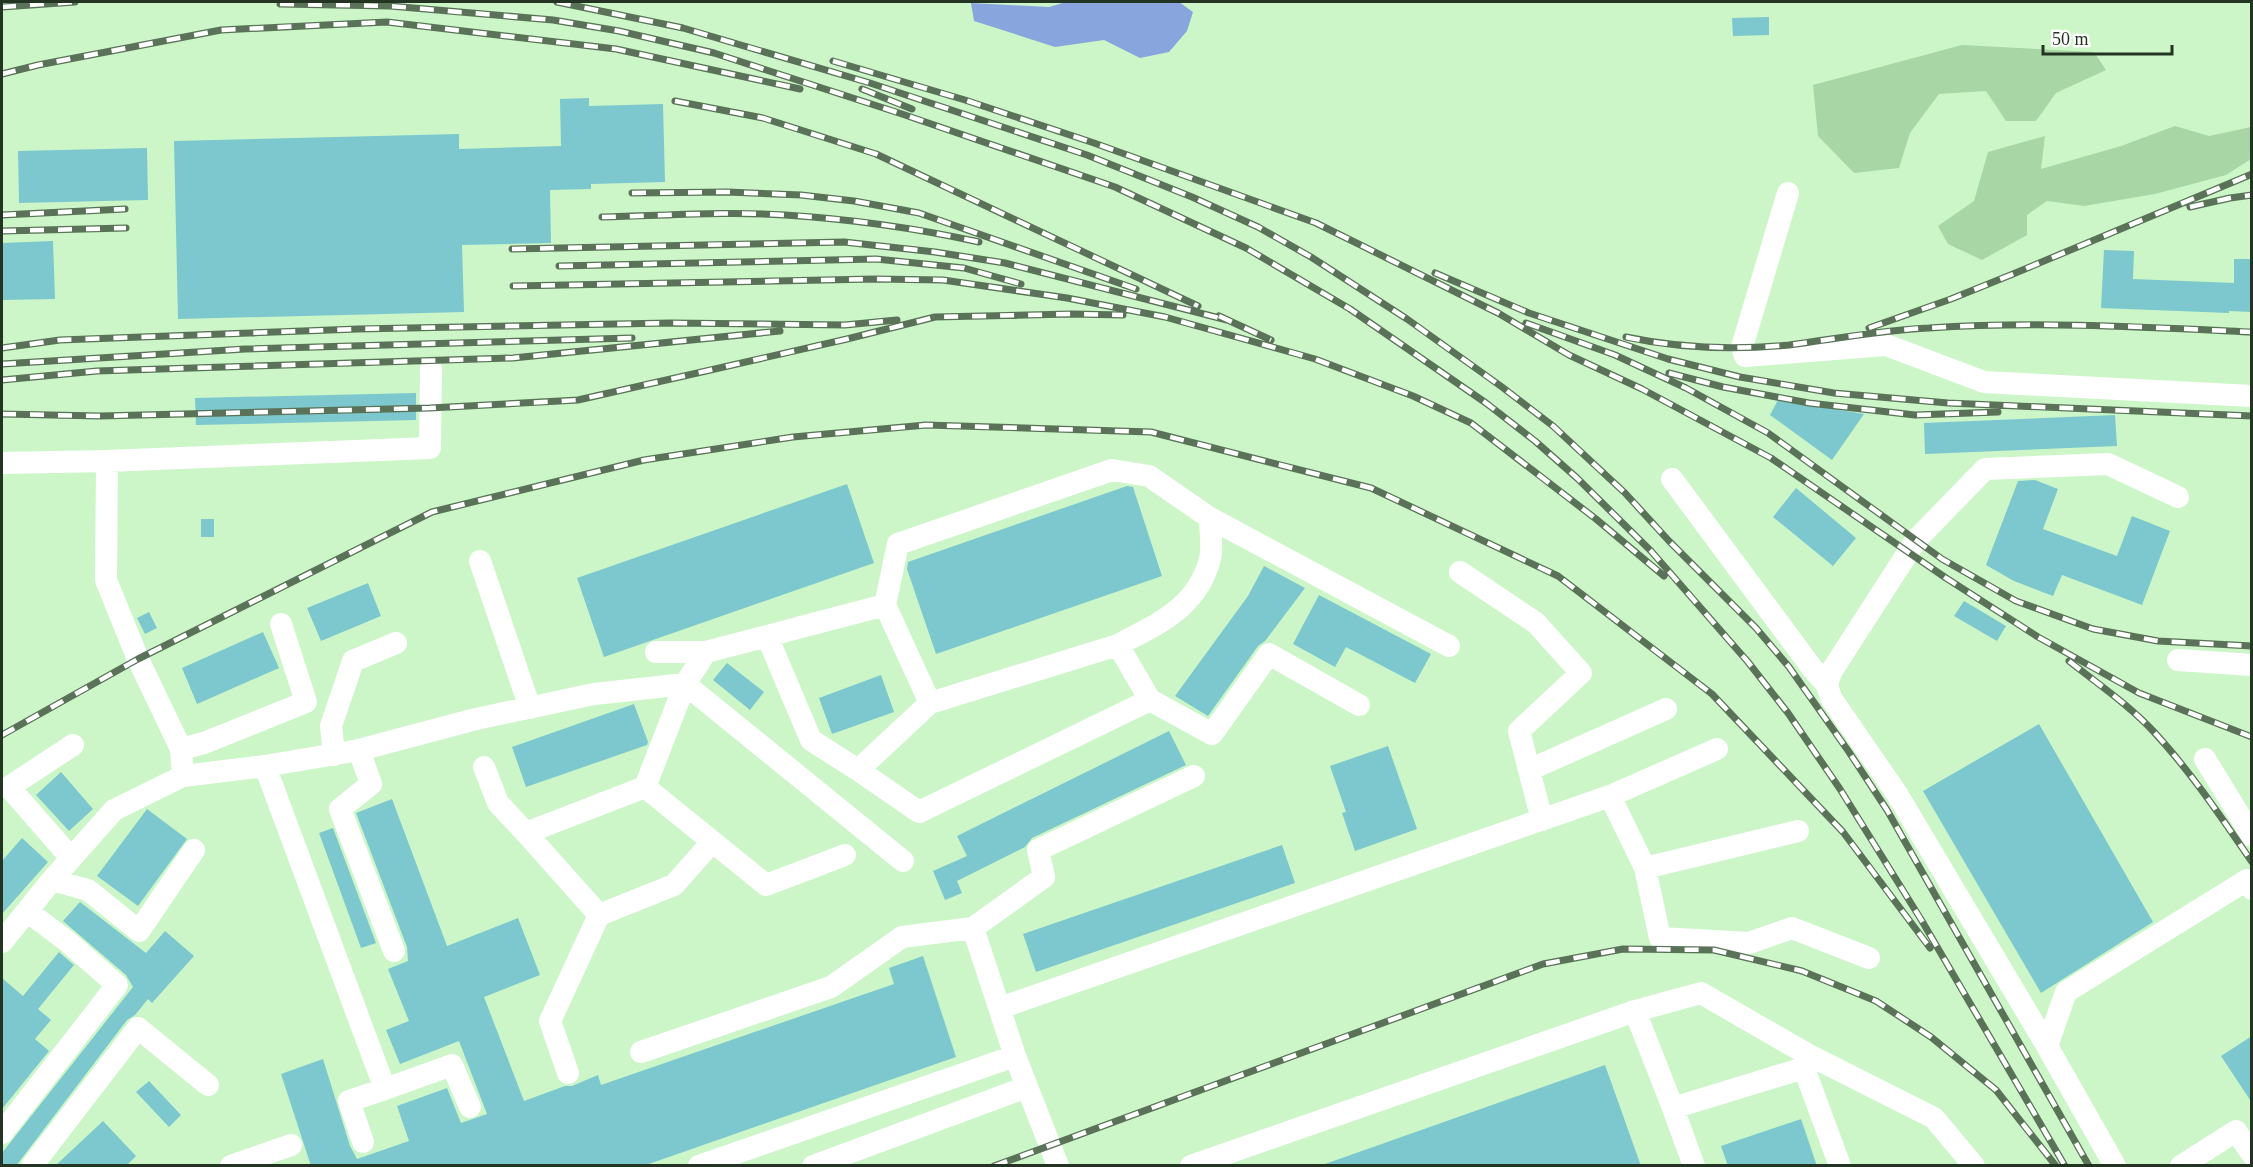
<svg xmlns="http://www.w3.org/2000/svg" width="2253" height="1167" viewBox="0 0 2253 1167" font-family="'Times New Roman',serif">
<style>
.green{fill:#a9d6a5}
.water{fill:#88a6dd}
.building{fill:#7cc8ce}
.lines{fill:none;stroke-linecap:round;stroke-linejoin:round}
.minor{stroke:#fff;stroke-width:22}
.rail-casing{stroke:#5a7258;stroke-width:7}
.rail{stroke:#fff;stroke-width:4.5;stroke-dasharray:14;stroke-linecap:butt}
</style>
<rect width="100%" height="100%" fill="#ccf6c8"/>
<!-- green -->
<path class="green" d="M1962 45 2094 52 2106 70 2056 93 2036 121H2006L1986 91 1939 94 1910 133 1899 168 1854 173 1818 136 1813 85Z
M2175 126 2209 136 2251 127V159L2226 175 2155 194 2084 206 2047 201 2027 215V235L1982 260 1948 244 1938 226 1974 201 1988 152 2045 136 2041 169 2121 146Z"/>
<!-- water -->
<path class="water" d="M1066 2H1179L1193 12 1187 31 1169 52 1140 58 1104 40 1055 47 974 21 971 3 1049 7Z"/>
<!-- building -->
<path class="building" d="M1769 17V35L1733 36 1732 18Z
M589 98V106L663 104 665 182 591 184V189L550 190 551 243 462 245 464 312 178 319 174 141 459 134V149L561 146 560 99Z
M147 148 148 200 19 203 18 151Z
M53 241 55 299 2 300V243Z
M2104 250 2134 251 2133 279 2234 283V259H2252V312L2229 311V313L2101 308Z
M416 393V420L196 425 195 398Z
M1778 400 1864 414 1832 460 1770 415Z
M2115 415 2117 446 1925 454 1924 423Z
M2035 480 2058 489 2043 529 2117 556 2132 516 2170 531 2142 605 2062 575 2053 596 2014 581 1986 565 2018 481Z
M847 484 874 563 604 657 577 578Z
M1127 486 1133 487 1162 576 936 654 907 569 908 562Z
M1796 488 1856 538 1833 566 1773 517Z
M201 519H214V537H201Z
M1264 566 1305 588 1265 641 1258 646 1208 716 1175 696 1248 596Z
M368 583 381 616 321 641 307 608Z
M1319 595 1431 654 1415 683 1346 647 1335 667 1293 644Z
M1964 601 2006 626 1997 641 1954 616Z
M149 612 157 628 145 634 137 618Z
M263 632 279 668 197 704 182 668Z
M727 663 764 692 750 710 713 680Z
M881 675 894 712 832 734 819 698Z
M634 704 648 742 647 745 526 787 512 747Z
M2039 724 2153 922 2041 993 1923 791Z
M1169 731 1186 765 1032 838 1025 847 957 881 962 893 945 900 933 871 967 856 957 836Z
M1388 746 1417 829 1355 851 1342 813 1346 812 1330 766Z
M61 772 93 809 69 831 36 795Z
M392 799 447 946 518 918 540 975 484 997 524 1101 565 1086H572L598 1075 601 1085 894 984 889 968 923 956 956 1057 643 1166H311L281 1074 323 1059 350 1146 357 1159 409 1141 397 1106 447 1088 461 1123 487 1114 459 1041 400 1064 386 1030 409 1021 388 969 408 961 407 947 356 813Z
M147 809 187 839 138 906 97 876Z
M333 828 376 943 361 948 319 833Z
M22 838 48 862 2 914V861Z
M1282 845 1295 883 1036 972 1023 934Z
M80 902 146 953 165 931 194 956 152 1003 148 999 135 1015 127 1020 16 1166H2V1153L133 987 126 975 63 921Z
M59 952 74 965 38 1009 51 1020 35 1039 49 1051 2 1109V978L23 996Z
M2252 1036V1103L2221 1056Z
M1605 1065 1641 1166H1326L1325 1164Z
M149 1081 181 1115 169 1127 136 1092Z
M1801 1119 1817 1166H1728L1721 1146Z
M103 1121 136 1156 126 1166H55Z"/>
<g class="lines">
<!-- minor -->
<path class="minor" d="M1788 193 1742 347 1745 356 1886 345 1984 382 2252 396
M107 461 430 448 431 369
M2 463 107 461 106 580 138 659 181 749 183 776
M1672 479 1812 668 1827 685
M480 561 530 708
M1460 572 1536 623 1581 673 1519 731 1529 770 1666 709
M885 605 898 544 1112 470 1149 476 1210 518
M767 636 811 740 858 770 930 703
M1118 645C1159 623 1197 608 1210 559 1213 547 1210 531 1210 518L1449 646
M656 652H706
M2178 660 2252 665
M181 749 204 743 306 702 281 624
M359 750 371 784 340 809 394 951
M334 755 331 726 353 661 396 643
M2205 759 2252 836
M265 766 385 1089 452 1065 470 1107
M484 767 498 803 526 833
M858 770 919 812 1150 700
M1529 770 1542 820
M645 787 526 833 599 915 674 885 712 842
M1610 796 1645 868 1660 938 1749 943 1792 928 1869 958
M845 855 766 885 645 787 685 684 706 652 885 605 930 703 1118 645 1150 700 1212 734 1269 654 1359 705
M71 858 9 787 73 745
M1645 868 1798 831
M52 880 88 890 139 931 194 850
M2 942 52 880 114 810 183 776 265 766 359 750 476 719 594 694 685 684 903 861
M1000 1008 1610 796 1717 749
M1635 1011 1701 993 1807 1054
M2047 1046 2066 992 2247 880 2252 889
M641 1052 831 987 902 937 973 928
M1804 1068 1840 1166
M568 1073 550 1021 599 915
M1673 1108 1694 1166
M2 1133 117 985 68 942 27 911
M363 1142 349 1101 385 1089
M32 1166 138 1028 208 1085
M231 1166 291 1145
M699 1166 1015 1056
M813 1166 1027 1087
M1058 1166 1015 1056 973 928 1044 877 1038 850 1194 776
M1191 1166 1635 1011 1673 1108 1804 1068 1807 1054 1934 1118 1974 1166
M2115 1166 2047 1046 1897 794 1831 698 1827 685 1831 672 1916 540 1985 469 2108 464 2178 497
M2181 1166 2236 1131 2252 1154"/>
<!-- rail casing -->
<g class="rail-casing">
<path id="rail" d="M557 2 683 28 870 83 1087 155 1192 197 1258 227 1311 257 1407 319 1502 387 1553 426 1625 493 1669 541 1756 628 1789 667 1849 752 1887 810 2089 1166
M280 4 390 6 553 20 619 31 714 53 902 114 1115 187 1246 248 1350 309 1486 403 1535 441 1577 478 1651 551 1748 662 1788 713 1840 789 1922 921 2065 1166
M2 7 75 2
M833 61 965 100 1094 143 1316 223 1498 313 1569 355 1642 389 1771 458 1946 578 2038 637 2139 693 2252 737
M2 74 38 65 221 30 387 22 616 49 800 89
M862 89 912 109
M675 101 763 118 876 154 1198 306
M632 193 727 192 801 195 854 201 919 213 1136 289
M2190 207 2230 198 2252 195
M2 215 125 209
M602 217C662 216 724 211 785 215 850 219 915 228 979 242
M2 231 126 228
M512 249 844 242 935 252 1005 263 1227 320
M559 266 876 259 964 268 1021 284
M1435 273 1529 313 1668 359 1740 377 1834 393 1948 403 2252 416
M513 286 875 279 943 280 1067 298 1165 317 1315 359 1413 396 1471 423 1596 519 1664 576
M1219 316 1271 340
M1526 323 1615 355 1686 388 1768 433 1942 559 2016 601 2093 629 2158 641 2252 646
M1869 328 1951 299 2013 274 2252 174
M1626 337C1678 348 1735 350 1789 345 1835 339 1882 330 1929 328 2036 321 2144 327 2252 332
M2 348 60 340 358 329 670 323 845 325 897 320
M2 364 245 349 632 338
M1669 373 1723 387 1809 403 1915 415 1998 412
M2 380 97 371 513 358 780 331
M2 414 100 416 430 408 578 400 847 339 935 317 1072 314 1123 315
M2069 661C2098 684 2129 705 2154 732 2191 772 2221 817 2252 862
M2 735 138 659 432 512 644 460 793 437 926 425 1151 432 1371 488 1558 576 1712 694 1843 832 1930 948
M994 1166 1543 964 1623 949 1714 950 1802 971 1876 1001 1931 1037 1996 1090 2056 1166"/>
</g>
<!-- rail -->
<use href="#rail" class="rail"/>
</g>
<!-- border -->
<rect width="2253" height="1167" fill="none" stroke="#243423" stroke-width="6"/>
<!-- scale -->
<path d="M2043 45v9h129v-9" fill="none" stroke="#243423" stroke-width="3"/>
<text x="2052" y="45" font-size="18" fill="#243423" stroke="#ffffff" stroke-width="4.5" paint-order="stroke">50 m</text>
</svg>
